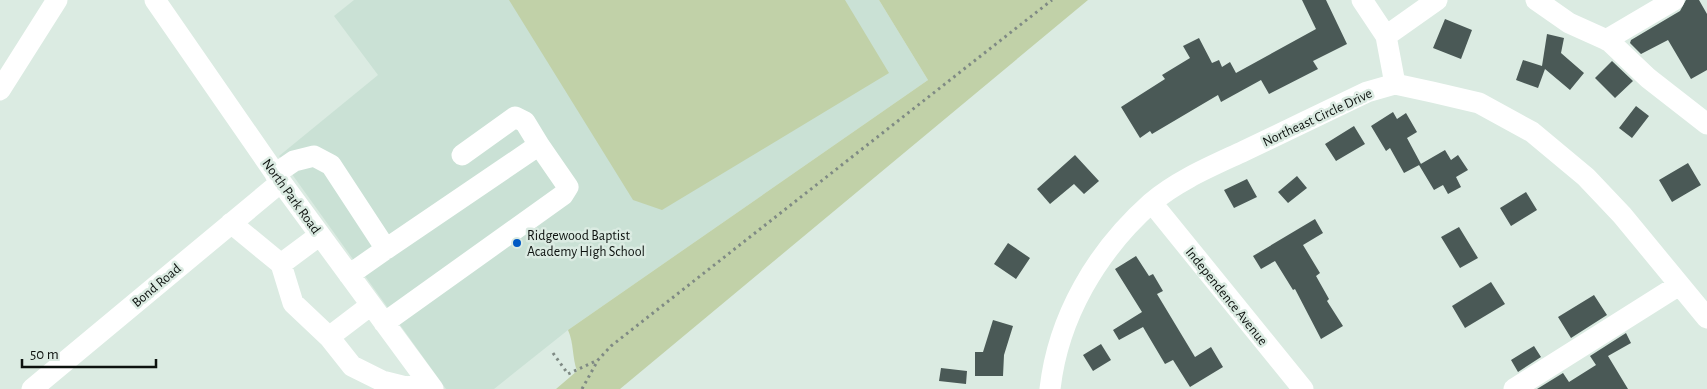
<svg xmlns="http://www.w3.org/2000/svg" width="1707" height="389" viewBox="0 0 1707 389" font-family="'Alegreya Sans',sans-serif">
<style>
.built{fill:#cae1d5}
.green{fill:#c1d1a8}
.building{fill:#4a5956}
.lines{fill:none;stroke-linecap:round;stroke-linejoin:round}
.path{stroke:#7f8a84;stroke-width:3;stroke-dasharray:2.5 4;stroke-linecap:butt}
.minor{stroke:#fff;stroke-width:21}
.poi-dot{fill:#015ac4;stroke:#dbebe2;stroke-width:2}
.labels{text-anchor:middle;stroke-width:5;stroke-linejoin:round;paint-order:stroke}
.street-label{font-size:14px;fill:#0d120f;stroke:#dbebe2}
.poi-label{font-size:14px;fill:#0d120f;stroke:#dbebe2;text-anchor:start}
</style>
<rect width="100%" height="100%" fill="#dbebe2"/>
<!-- built -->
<path class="built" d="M354 0H879L928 80 568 330 494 389H446L279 156 378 75 334 16Z"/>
<!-- green -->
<path class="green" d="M509 0H845L889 73 662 210 633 200Z
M879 0H1088L620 389H556L577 371C572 357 574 343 568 330L928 80Z"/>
<!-- building -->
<path class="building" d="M1302 0H1326L1347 44 1313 61 1318 69 1269 94 1261 80 1221 102 1218 95 1152 134 1150 131 1140 138 1121 107 1165 79 1162 75 1190 58 1183 46 1199 38 1212 63 1219 60 1222 67 1230 62 1236 73 1316 29Z
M1686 0H1699L1707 14V70L1691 79 1668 40 1641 54 1630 43 1631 40 1680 11Z
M1445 19 1472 30 1461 59 1433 48Z
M1547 34 1564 38 1561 53 1584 73 1570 90 1545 69 1538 88 1516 80 1523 60 1542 66Z
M1612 61 1633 81 1615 98 1595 78Z
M1636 106 1649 116 1632 138 1619 128Z
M1393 112 1397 119 1406 113 1417 132 1407 138 1421 164 1404 173 1390 148 1386 151 1371 126Z
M1354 126 1365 144 1336 161 1325 144Z
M1445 150 1451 160 1458 155 1468 170 1456 177 1461 187 1448 194 1443 185 1434 190 1419 165Z
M1075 155 1099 181 1084 194 1074 184 1050 204 1037 189Z
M1688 163 1701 185 1672 202 1659 180Z
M1297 176 1307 188 1288 203 1278 192Z
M1247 179 1257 197 1234 208 1224 190Z
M1526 192 1537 210 1511 226 1500 208Z
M1315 219 1323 233 1303 245 1320 273 1316 276 1329 299 1327 301 1343 326 1321 339 1295 289 1293 290 1275 261 1261 269 1253 256Z
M1459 227 1478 258 1460 268 1441 237Z
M1008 243 1030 258 1016 279 994 264Z
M1136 256 1149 276 1153 274 1163 291 1157 294 1195 357 1211 347 1223 367 1190 387 1173 360 1165 364 1143 327 1119 340 1113 330 1142 312 1115 269Z
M1491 282 1505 304 1465 328 1452 306Z
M1594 295 1607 315 1571 338 1558 317Z
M993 320 1013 326 1004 355 1003 376H975V352H983Z
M1626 333 1631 343 1608 356 1628 389H1537L1563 373 1569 382 1596 365 1590 356Z
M1101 344 1111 360 1093 371 1083 355Z
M1534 346 1541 357 1518 372 1511 360Z
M941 368 967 371 966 384 939 381Z"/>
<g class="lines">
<!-- path -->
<path class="path" d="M553 353 568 374 598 360
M582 389 598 360 611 346 1052 0"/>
<!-- minor -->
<path class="minor" d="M155 0 281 182 433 389
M1362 0 1386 36 1395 84
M1536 0 1569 23 1609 41 1648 78 1707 124
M1386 36 1437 0
M1606 40 1674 0
M0 90 57 0
M462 155 515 117 525 122 539 145
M275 174 294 161 314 156 331 165 386 249 349 275
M1152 203 1303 389
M231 223 281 264
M320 235 281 264 293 303 329 337
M371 305 329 337 352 366 382 381 406 387 429 384
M384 323 563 195 568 187 539 145 386 249
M32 389 281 182
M1050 389C1058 317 1097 251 1151 203 1178 180 1212 166 1244 151 1285 131 1326 112 1367 92L1395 84 1432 92 1479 103 1532 132 1586 177 1622 215 1707 318
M1514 389 1679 285"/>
</g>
<!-- markers -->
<circle class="poi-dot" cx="517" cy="243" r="5"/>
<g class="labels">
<!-- street labels -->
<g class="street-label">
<text transform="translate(1317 117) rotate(-25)" y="5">Northeast Circle Drive</text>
<text transform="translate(292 196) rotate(54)" y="5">North Park Road</text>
<text transform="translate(156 285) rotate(-40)" y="5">Bond Road</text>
<text transform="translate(1227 296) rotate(51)" y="5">Independence Avenue</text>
</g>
<!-- poi labels -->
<g class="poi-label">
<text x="527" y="240">Ridgewood Baptist<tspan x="527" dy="16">Academy High School</tspan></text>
</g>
</g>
<!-- scale -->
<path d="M22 359v8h134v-8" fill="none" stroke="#0d120f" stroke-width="2.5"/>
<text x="30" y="359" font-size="15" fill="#0d120f" stroke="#dbebe2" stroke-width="4" paint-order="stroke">50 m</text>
</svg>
